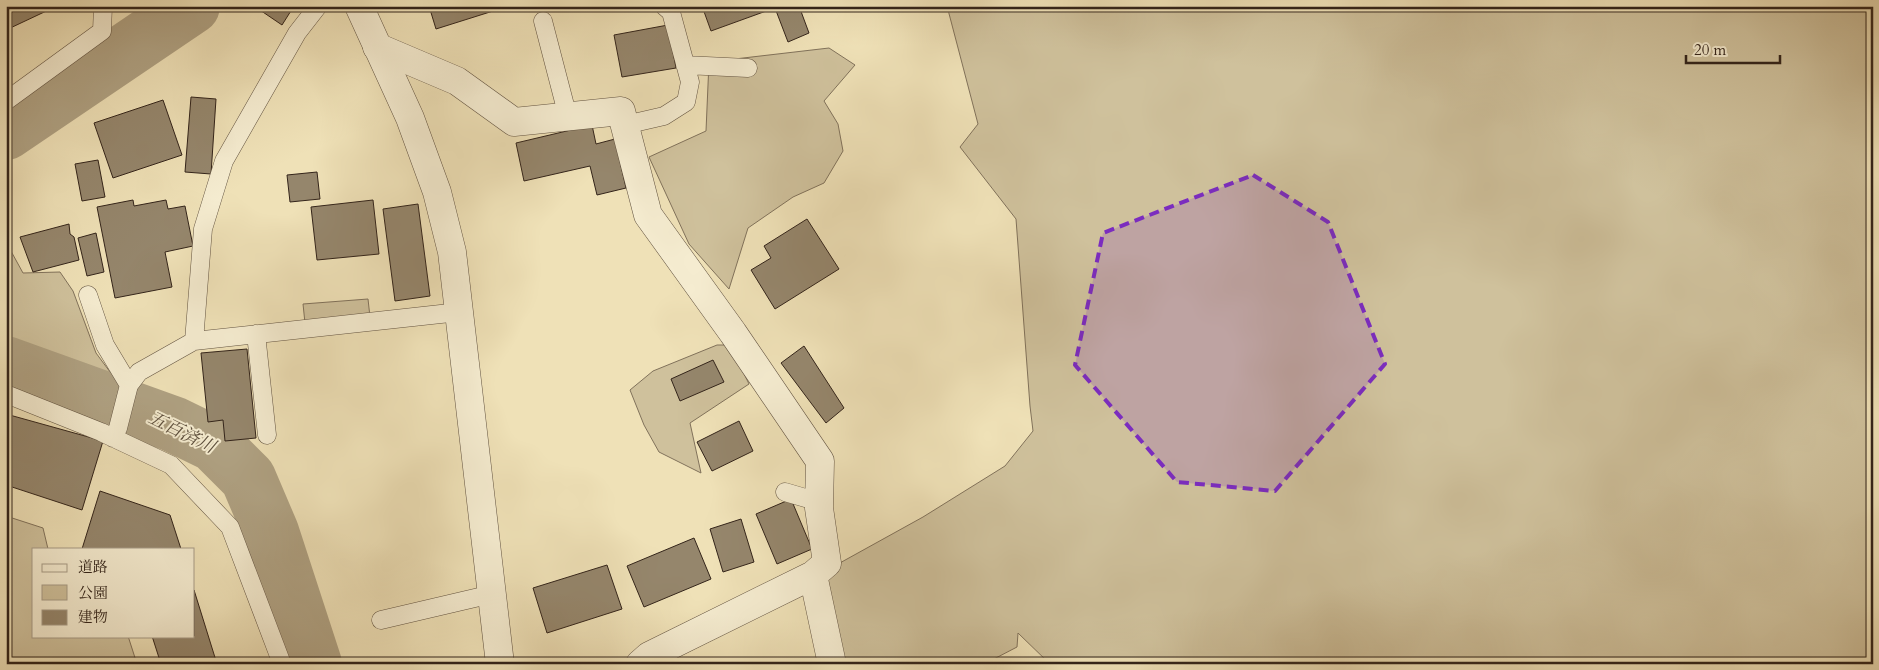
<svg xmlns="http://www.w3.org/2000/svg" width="1879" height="670" viewBox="0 0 1879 670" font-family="Cardo,'Noto Serif JP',serif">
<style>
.green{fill:#cfc19c;stroke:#81725b}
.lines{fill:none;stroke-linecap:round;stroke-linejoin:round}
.river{stroke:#afa182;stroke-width:56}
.building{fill:#95866c;stroke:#33241a}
.service-casing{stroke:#625341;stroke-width:19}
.minor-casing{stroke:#625341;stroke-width:29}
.tertiary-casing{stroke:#625341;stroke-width:29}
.service{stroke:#f5ecd0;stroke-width:18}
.minor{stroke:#f5ecd0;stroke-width:28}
.tertiary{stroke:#f5ecd0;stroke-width:28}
.marked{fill:#7b2cbf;fill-opacity:0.2;stroke:#7b2cbf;stroke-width:4;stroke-dasharray:10 6;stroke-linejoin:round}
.labels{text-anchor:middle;stroke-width:4;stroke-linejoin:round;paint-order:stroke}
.water-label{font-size:18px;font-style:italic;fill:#5e503e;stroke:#f5ecd0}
</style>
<rect width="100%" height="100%" fill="#efe1b7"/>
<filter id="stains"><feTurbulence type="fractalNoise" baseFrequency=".004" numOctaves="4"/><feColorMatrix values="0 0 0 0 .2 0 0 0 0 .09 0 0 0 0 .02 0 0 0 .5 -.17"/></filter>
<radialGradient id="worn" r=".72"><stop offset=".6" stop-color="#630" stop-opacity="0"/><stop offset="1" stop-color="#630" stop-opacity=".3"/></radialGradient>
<!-- green -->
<path class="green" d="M947 6H1873V664H1050L1018 633 1017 647 992 660 989 664H833L827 578 838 564 923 517 1005 466 1033 431 1030 406 1016 219 960 147 978 124Z
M829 48 855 65 824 101 838 124 843 151 824 183 793 197 748 228 729 289 689 244 649 157 706 131 709 62Z
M6 242 23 273 60 272 73 291 96 353 116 380 98 386 56 376 6 355Z
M368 299 370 317 305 323 303 304Z
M717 345H730L749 384 690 423 701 473 659 452 644 425 630 390 653 371Z
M6 516 43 528 48 549H34V636H128L137 664H6Z"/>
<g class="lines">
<!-- river -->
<path class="river" d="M6 132 192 6
M6 364 173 424 214 444 248 478 271 532 314 664"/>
</g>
<!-- building -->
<path class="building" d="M6 6H57L6 30Z
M254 6H294L282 25Z
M429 6H509L436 29Z
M702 6H767L769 10 711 31Z
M778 6H799L809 33 788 42 775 8Z
M668 25 676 68 622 77 614 35Z
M191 97 216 99 211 174 185 172Z
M163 100 182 155 113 178 94 123Z
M592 125 596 144 615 139 626 188 597 195 590 166 524 181 516 143Z
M98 160 105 197 82 201 75 164Z
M317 172 320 199 290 202 287 175Z
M133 200 134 206 166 200 168 209 185 206 193 246 165 252 172 287 115 298 97 207Z
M373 200 379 254 317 260 311 207Z
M418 204 430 296 395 301 383 209Z
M807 219 839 269 775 309 751 270 771 258 764 246Z
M69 224 70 234 74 237 79 260 33 272 20 237Z
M96 233 104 272 87 276 78 238Z
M804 346 844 408 826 423 781 363Z
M247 349 256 438 225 441 223 420 208 422 201 353Z
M713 360 724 382 680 401 671 379Z
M6 414 103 441 82 510 6 485Z
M739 421 753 451 712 471 697 442Z
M100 491 170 515 181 549H82Z
M791 499 812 549 777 564 756 514Z
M741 519 754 562 723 572 710 529Z
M694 538 711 579 644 607 627 566Z
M607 565 622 609 547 633 533 588Z
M194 590 217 664H161L152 636H194Z"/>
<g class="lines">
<!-- service casing -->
<g class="service-casing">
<path id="service" d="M543 21 568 117
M685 65 748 68
M6 101 102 31 103 6
M625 125 664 116 686 102 690 82 671 12 664 6
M88 295 105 345 129 385
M256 334 267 435
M194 341 203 229 224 161 297 33 318 6
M6 394 101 432 171 465 230 527 282 664
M113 438 118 428 129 385 139 372 194 341 459 312
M785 492 819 502
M381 620 492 594"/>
</g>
<!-- minor casing -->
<g class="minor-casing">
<path id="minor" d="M377 47 457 81 514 122 621 111 648 215 733 333 820 461 819 508 827 563 813 575 649 656 640 664
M813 575 832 664"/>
</g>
<!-- tertiary casing -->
<g class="tertiary-casing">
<path id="tertiary" d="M359 6 410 118 437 192 452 252 500 664"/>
</g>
<!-- service -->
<use href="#service" class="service"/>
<!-- minor -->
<use href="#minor" class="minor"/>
<!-- tertiary -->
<use href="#tertiary" class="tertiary"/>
</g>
<!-- marked area -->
<path class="marked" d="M1253 175 1328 222 1385 364 1275 491 1177 482 1075 365 1103 233Z"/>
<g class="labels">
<!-- water labels -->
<g class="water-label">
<text transform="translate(182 432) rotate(26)" y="6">五百済川</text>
</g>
</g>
<!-- margin -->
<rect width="1879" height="670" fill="none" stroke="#efe1b7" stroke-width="25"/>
<rect x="8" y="8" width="1864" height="655" fill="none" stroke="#33241a" stroke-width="2.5"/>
<rect x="12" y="12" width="1854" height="645" fill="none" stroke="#33241a"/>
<!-- legend -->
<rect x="32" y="548" width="162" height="90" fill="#f5ecd0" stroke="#a79c87"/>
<rect x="42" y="564" width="25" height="8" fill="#f5ecd0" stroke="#a79c87"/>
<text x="78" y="572" font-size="15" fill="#33241a">道路</text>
<rect x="42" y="585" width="25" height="15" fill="#cfc19c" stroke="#a79c87"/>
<text x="78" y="598" font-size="15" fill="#33241a">公園</text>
<rect x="42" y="610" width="25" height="15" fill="#95866c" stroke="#a79c87"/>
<text x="78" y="622" font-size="15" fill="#33241a">建物</text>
<!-- scale -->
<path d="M1686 55v8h94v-8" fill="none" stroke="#33241a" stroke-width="2.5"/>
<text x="1694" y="55" font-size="15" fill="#33241a" stroke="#f5ecd0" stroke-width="4" paint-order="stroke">20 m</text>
<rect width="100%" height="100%" filter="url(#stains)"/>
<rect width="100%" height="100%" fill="url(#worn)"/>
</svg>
